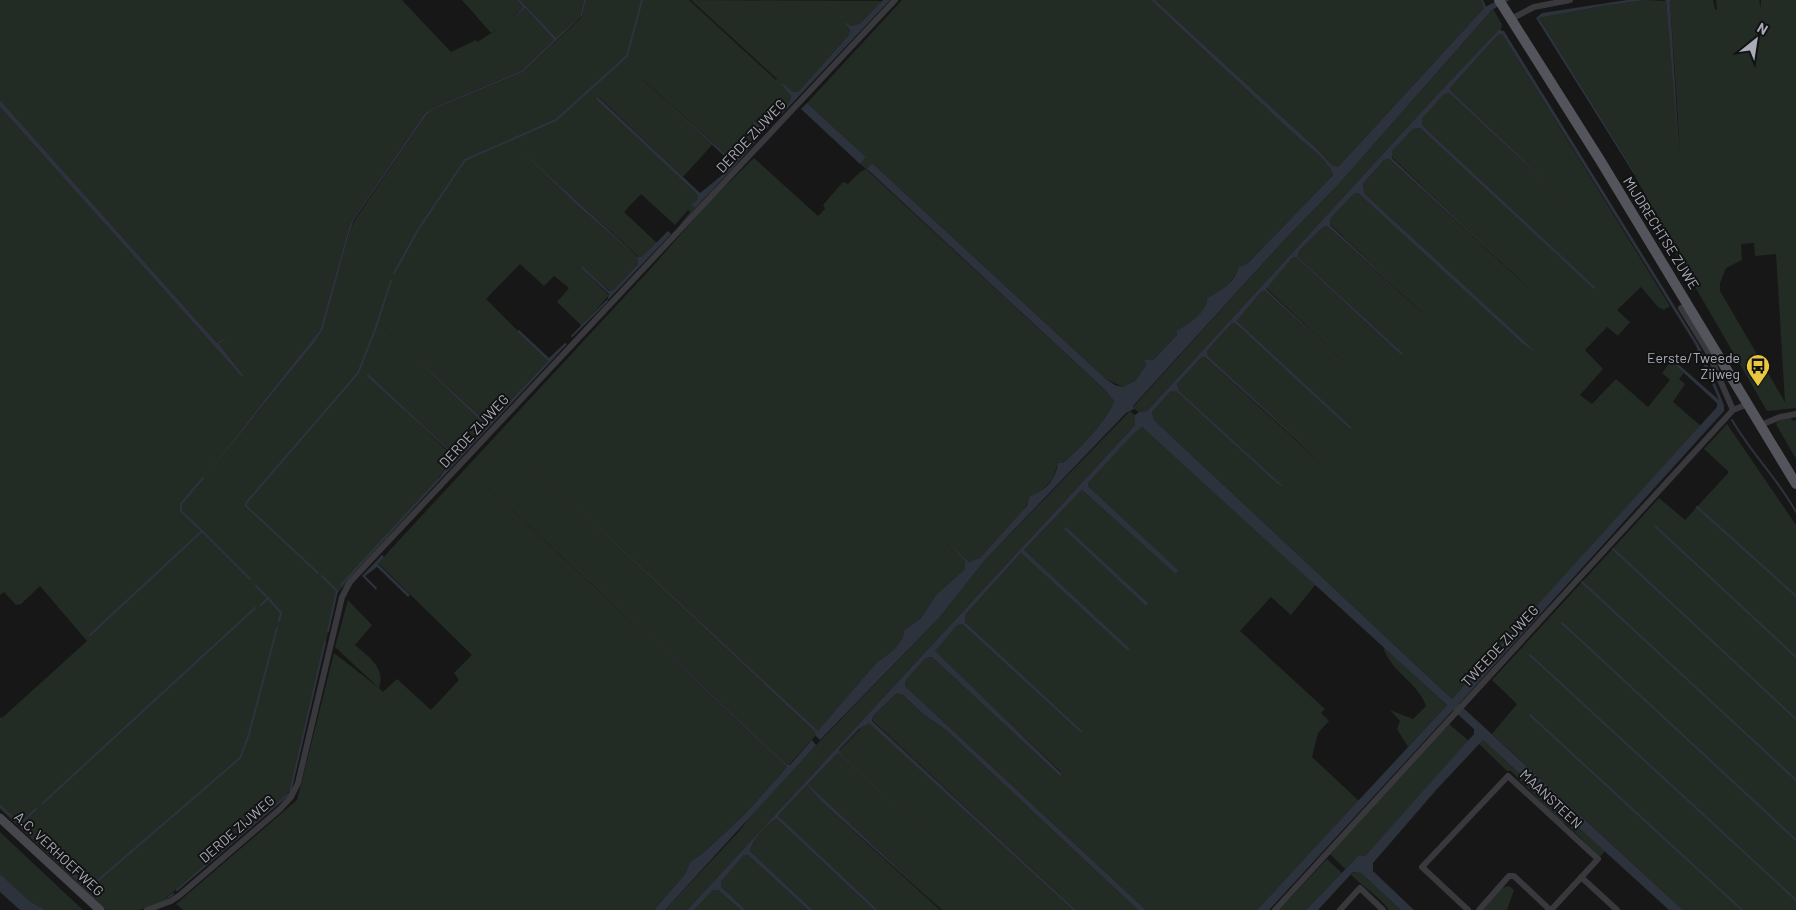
<svg xmlns="http://www.w3.org/2000/svg" width="1796" height="910" viewBox="0 0 1796 910" font-family="Barlow,sans-serif">
<style>
.green{fill:#232b25;fill-rule:evenodd}
.water{fill:#2d333c;fill-rule:evenodd}
.lines{fill:none;stroke-linecap:round;stroke-linejoin:round}
.stream{stroke:#2d333c;stroke-width:2}
.street{stroke:#38383d;stroke-width:6}
.secondary{stroke:#46474d;stroke-width:9}
.primary{stroke:#54555c;stroke-width:10}
.labels{text-anchor:middle;stroke-width:4;stroke-linejoin:round;paint-order:stroke}
.street-label{font-size:14px;fill:#a9acb8;stroke:#121213}
.poi-label{font-size:14px;fill:#a9acb8;stroke:#121213;text-anchor:end}
</style>
<rect width="100%" height="100%" fill="#171718"/>
<!-- green -->
<path class="green" d="M0 0H402L451 52 476 40 477 42 503 26 491 33 462 0H517L523 7 511 19 525 8 554 40 521 71 433 108 425 113 350 224 320 330 245 428 315 342 323 329 350 230 355 220 425 117 432 110 523 72 582 17 586 0H689L776 80 777 79 691 0 883 1 860 25 851 26 843 20 850 30 848 36 798 92H793L781 84 791 96 790 101 765 126 762 127 754 122 758 130 756 133 736 158 731 159 633 71 712 145 683 177 599 97 597 99 698 195V199L692 205 695 208 717 186 716 189 678 227 690 212 688 210 675 225 641 194 624 212 657 243 642 258 639 257 537 165 577 205 638 258V264L615 290 610 291 582 267 581 268 609 295 582 326 557 302 569 288 554 276 544 286 520 264 486 299 548 361 490 422 487 423 384 329 482 422 484 427 456 456 367 374 455 458 438 478 439 481 337 594 292 787 281 802 167 897 169 899 140 910H106L0 809V717L2 718 87 641 40 586 21 604 16 605 4 592 0 595V107L241 376H244L219 344 231 332 217 343 0 100Z
M520 0H584L580 17 556 39Z
M902 0H1151C1199 46 1248 92 1298 136 1307 144 1332 164 1333 175L1247 264 1238 267C1235 282 1220 291 1207 298 1208 312 1188 325 1176 331L1177 335 1153 360H1144L1146 365 1136 380 1123 387 1106 379 872 163 867 170 1104 389 1114 401C1109 418 1078 451 1063 463L1058 464 1053 478 1041 492 1030 500 1022 513 980 558 969 562 938 535 965 561V569L937 594 920 619 904 630C905 643 887 656 877 662L818 732 503 439 817 734 789 765H787L473 473 787 767 744 815 703 853 690 862 685 874 654 910H183L176 904 297 800 334 653 379 688 335 647 348 600 372 625 355 645C369 657 386 668 379 688L383 692 397 679 431 710 459 680 454 673 472 655 378 563 652 267 709 202 754 158 818 216 825 209 823 205 843 182 848 184 860 172 866 169 860 164 866 157 807 103Z
M1155 0H1481L1485 7 1338 167 1332 165 1315 147Z
M1646 0 1666 1 1680 151 1670 0H1713L1715 10 1717 9 1716 0H1759L1761 8V0H1796V408L1767 411 1676 254 1634 174 1635 173 1539 18 1602 6ZM1754 243 1755 256 1776 254 1785 402 1720 291V283L1726 268 1742 260 1741 244Z
M1493 9 1502 24 1501 30 1435 97 1147 411 1139 412 1134 409 1133 407 1287 237 1337 186Z
M1499 34H1502L1670 306 1664 310 1658 307 1641 287 1617 310 1630 322 1618 336 1607 327 1585 350 1603 369 1580 395 1592 404 1616 379 1648 407 1670 380 1662 373 1671 361 1684 373 1679 379 1685 384 1673 402 1701 426 1452 699 1154 420 1152 412 1171 391H1176L1282 486 1179 391 1177 384 1201 358 1205 357 1325 467 1208 356 1207 351 1232 323H1235L1352 429 1237 321 1261 292 1265 291 1352 369 1266 288 1292 258 1296 257 1400 354H1404L1298 257 1299 251 1322 228 1327 226 1426 316 1330 224V219L1354 194 1358 193 1535 352 1364 193 1363 184 1384 160 1389 159 1531 290 1392 157 1391 151 1413 129 1420 128 1596 289 1422 125V119L1444 93H1449L1581 214 1452 92 1450 88Z
M1130 411 1135 415V425L687 910H665L741 829 761 802 939 618 985 560Z
M1790 417 1793 421 1796 420V459L1776 424 1778 421Z
M1727 424 1796 525V910H1683L1492 734 1517 704 1492 680 1659 498 1685 520 1729 472 1704 449Z
M1142 427 1316 584 1291 615 1271 597 1240 631 1325 709 1321 713 1329 721 1318 733 1312 757 1359 801 1257 910H1146L905 686 906 680 926 658 932 657 1061 777V772L935 652 936 647 957 624H962L1081 733 965 622 966 614 1021 553 1129 651 1024 550 1082 490 1176 573 1177 570 1088 486V483L1135 431Z
M1383 646 1447 705 1408 747 1397 729 1400 721 1390 710 1413 719 1426 706C1418 682 1389 671 1383 646Z
M897 693 903 695 923 714 946 730 1138 910H1076L872 720 873 716Z
M866 723H870L1073 910H942L808 784 838 753 963 871 840 753 839 751Z
M1449 724 1469 741 1365 856H1358L1345 869 1330 854Z
M1483 740 1605 851 1600 857 1565 823H1561L1511 771H1507L1479 744Z
M807 785 823 803 940 910H878L785 824 778 816Z
M777 819 874 910H813L750 851C752 840 767 823 777 819Z
M0 832 83 910C71 910 58 910 47 910 30 908 11 886 0 874Z
M744 855H748L808 910H746L721 887V882Z
M1327 859 1342 873 1306 910H1279Z
M1353 872 1361 873 1401 910H1389C1378 895 1364 888 1351 875Z
M1509 886 1514 890 1507 910H1483L1502 888Z
M713 890H718L741 910H694Z"/>
<!-- water -->
<path class="water" d="M517 0H520L556 38 580 17 584 0H586L582 16 523 72 432 110 425 117 354 220 350 230 323 329 315 342 203 479 320 330 350 224 425 113 433 108 521 71 554 40 525 8 511 20 523 7Z
M883 0H890L782 114 779 113 790 101 791 96 781 84 782 83 793 92H798L848 36 850 30 843 20 851 26 860 24Z
M1151 0H1155L1315 147 1332 165 1338 167 1485 7 1499 0H1510L1492 10 1337 186 1287 237 1133 406 1134 409 1126 413 985 560 939 618 820 740 816 736 815 732 503 439 818 731 877 662C887 656 905 643 904 630L920 619 937 594 965 569V561L938 534 969 562 980 558 1027 506 1030 496C1045 492 1056 479 1058 463H1063C1078 451 1109 418 1114 401L1104 389 867 169 872 163 1106 379 1115 385 1123 387 1136 380 1146 365 1144 360H1153L1177 335 1176 331C1187 325 1208 312 1207 298 1220 291 1236 282 1238 267L1247 264 1333 175C1332 165 1309 146 1300 139 1250 93 1200 47 1151 0Z
M1627 0H1646L1602 6 1539 18 1635 173 1634 174 1536 18 1542 13Z
M1665 0H1670L1679 151 1666 1Z
M1499 30 1504 31 1700 347 1724 405V411L1459 704 1683 910H1669L1483 740 1437 789 1373 863V871L1414 910H1401L1361 873 1353 872 1318 910H1306L1358 856H1365L1474 734V729L1453 710 1269 910H1257L1447 705 1142 427 1135 432 1088 483V486L1178 570 1176 574 1082 490 1024 550 1130 649 1128 651 1021 553 966 614 965 622 1082 731 1081 733 962 624 957 625 935 651 1061 773V777L932 657 926 658 906 680 905 686 1146 910H1138L946 730 923 714 903 695 897 693 873 716 872 721 1076 910H1073L869 723 859 729 839 750 840 753 964 872 838 753 808 784 942 910 823 803 807 785 778 816 878 910H874L777 819C767 823 752 840 750 851L813 910H808L748 855H744L721 882V887L746 910H741L718 890H713L694 910H687L1135 425V415L1139 412 1147 411 1435 97ZM1499 34H1502L1695 344 1719 400 1678 364 1675 365 1717 403V407L1452 699 1154 420 1152 412 1171 391H1176L1278 484 1284 487 1179 391 1177 384 1201 358 1205 357 1330 470 1208 356 1207 351 1232 323H1235L1349 428 1353 429 1237 321 1261 292 1265 291 1354 371 1266 289 1292 258 1296 257 1400 354 1405 355 1298 257 1299 251 1322 228 1327 226 1427 316 1330 225V219L1354 194 1358 193 1522 343 1537 353 1364 193 1363 184 1384 160 1389 159 1532 290 1392 158V151L1413 129 1420 128 1593 288 1597 289 1422 125V119L1444 94 1449 93 1582 215 1452 92 1450 88Z
M632 71 731 159 736 158 756 133 758 130 753 124 754 122 762 127 773 118 774 120 734 167 695 208 691 205 698 199V195L596 99 598 97 700 193 721 176 732 163Z
M0 100 217 343 232 332 219 344 244 376H241L0 107Z
M807 103 866 157 860 164 801 109Z
M521 150 638 257H642L668 231 671 234 607 301 609 294 581 268 582 266 609 291 614 290 638 264V258L577 205Z
M384 329 487 423 490 422 548 361 517 331 519 330 549 358 565 343 567 344 439 481 438 479 454 458 451 453 367 376 368 374 456 456 484 426 482 422Z
M473 472 787 765H790L812 740 816 745 665 910H654L685 874 690 862 703 853 744 815 787 767Z
M1066 527 1148 603 1146 606 1064 529Z
M382 555 384 557 378 564 410 595 408 597 377 567 365 576 377 588 376 590 362 576Z
M0 874 30 902 45 910H20L0 892Z"/>
<g class="lines">
<!-- stream -->
<path class="stream" d="M1482 0 1485 7
M394 273 418 230 465 160 556 120 627 56 642 0
M572 336 607 301
M1732 420C1751 453 1778 479 1796 512
M1697 507 1796 596
M1655 526 1796 657
M202 531 181 511V504L203 478
M1613 549 1796 719
M318 573 246 506V503L358 373 375 330 391 281
M322 576 337 591 328 631
M1582 582 1796 780
M341 585 439 479
M256 586 268 598
M261 605 268 598 281 613 279 621
M1562 623 1796 840
M90 635 202 531 250 579
M1530 655 1796 900
M1530 715 1742 910
M43 803 255 608
M0 806 20 824 36 809
M20 824 28 832
M35 838 88 889 240 758 249 734 277 628
M177 890 290 793 325 642
M169 897 173 894"/>
<!-- street -->
<path class="street" d="M1511 19 1534 7 1570 0
M1681 308 1708 352 1733 410
M1761 425 1780 417 1796 414
M1581 877 1617 910
M147 910 171 901 180 895 280 809 291 797 298 783 342 597 350 582 895 0
M1275 910 1733 410 1748 404
M1340 910 1360 888 1383 910
M1468 910 1422 867 1508 776 1598 859 1551 910
M1479 910 1509 876H1514L1550 910"/>
<!-- secondary -->
<path class="secondary" d="M0 818 100 910"/>
<!-- primary -->
<path class="primary" d="M1499 0 1600 160 1796 484"/>
</g>
<!-- icons -->
<defs>
<g id="bus-pin" transform="scale(1.25)"><path d="M0 17L-7.5 6A9.5 9.5 0 1 1 7.5 6Z" fill="#e9c73e" stroke="#121213"/><path d="M-5-6H5V4H4V6H2V4H-2V6H-4V4H-5ZM-3.5-4V0h7V-4ZM-3.5 1.2v1.5H-2V1.2ZM2 1.2v1.5H3.5V1.2Z" fill="#111"/></g>
</defs>
<g fill-rule="evenodd">
<use href="#bus-pin" x="1758" y="366"/>
</g>
<g class="labels">
<!-- street labels -->
<g class="street-label">
<text transform="translate(751 136) rotate(-47)" y="5">DERDE ZIJWEG</text>
<text transform="translate(1661 233) rotate(58)" y="5">MIJDRECHTSE ZUWE</text>
<text transform="translate(474 431) rotate(-47)" y="5">DERDE ZIJWEG</text>
<text transform="translate(1500 646) rotate(-47)" y="5">TWEEDE ZIJWEG</text>
<text transform="translate(1551 799) rotate(43)" y="5">MAANSTEEN</text>
<text transform="translate(237 829) rotate(-41)" y="5">DERDE ZIJWEG</text>
<text transform="translate(59 854) rotate(43)" y="5">A.C. VERHOEFWEG</text>
</g>
<!-- poi labels -->
<g class="poi-label">
<text x="1740" y="363">Eerste/Tweede<tspan x="1740" dy="16">Zijweg</tspan></text>
</g>
</g>
<!-- north arrow -->
<g transform="translate(1756 40) rotate(30)" stroke="#121213" stroke-width="4" paint-order="stroke">
<path d="M0-4L9 19L0 12L-9 19Z" fill="#a9acb8"/>
<text y="-8" font-size="14" font-weight="bold" text-anchor="middle" fill="#a9acb8">N</text>
</g>
</svg>
